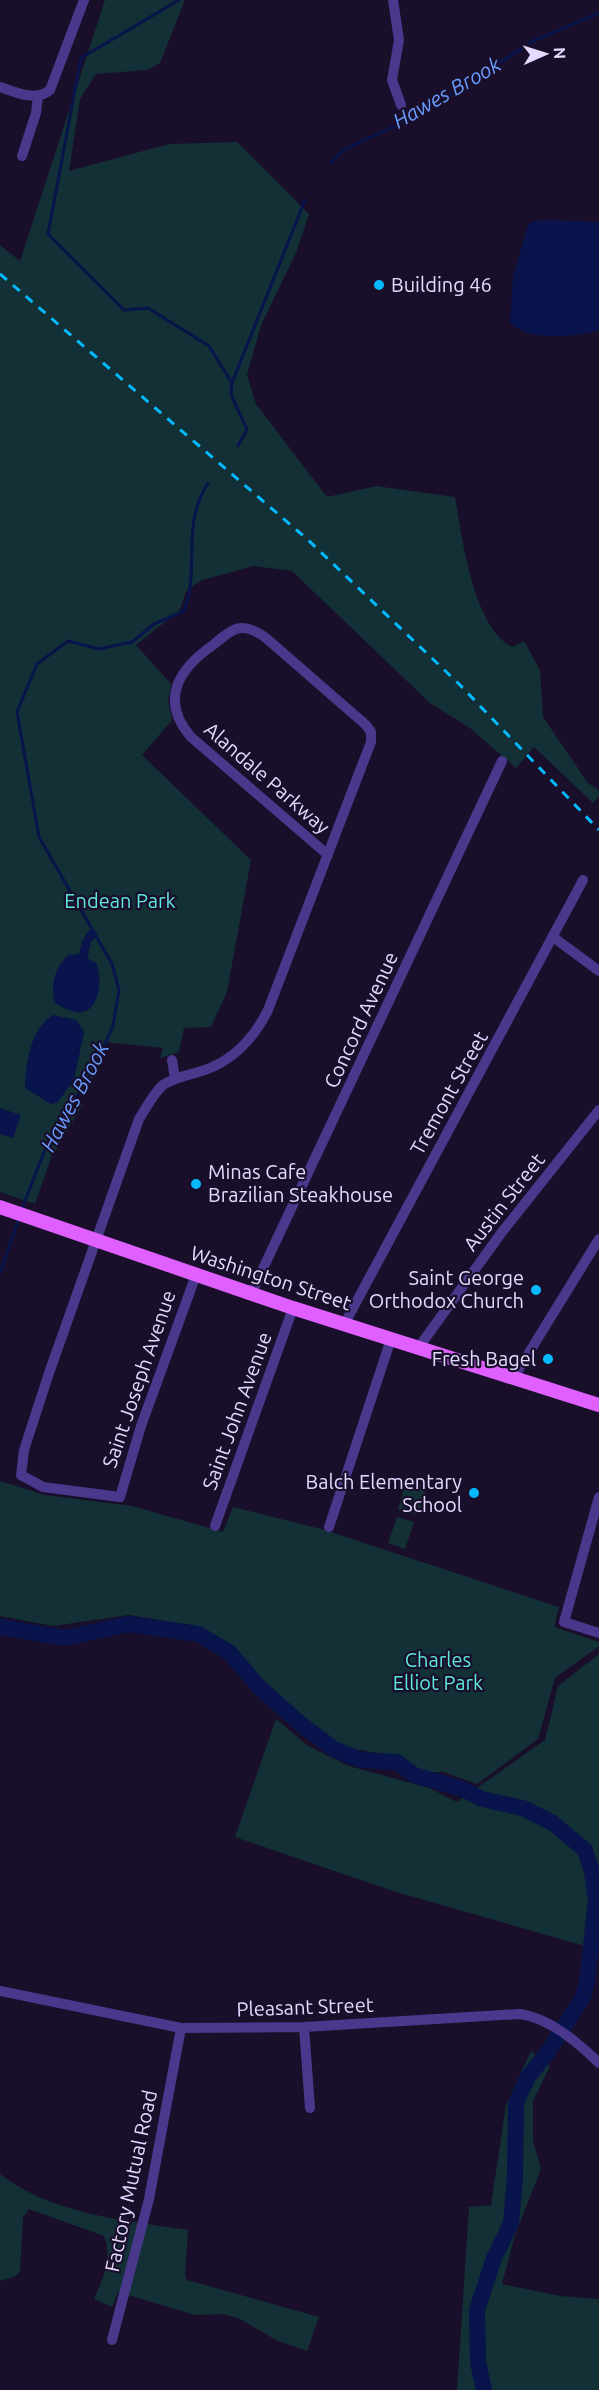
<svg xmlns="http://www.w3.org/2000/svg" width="599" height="2390" viewBox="0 0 599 2390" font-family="Ubuntu,sans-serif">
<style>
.green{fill:#123035}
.water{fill:#08144b}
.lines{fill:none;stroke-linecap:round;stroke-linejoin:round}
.stream{stroke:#08144b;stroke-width:3}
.canal{stroke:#08144b;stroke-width:9}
.river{stroke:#08144b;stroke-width:16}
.minor{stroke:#4a388c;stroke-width:10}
.major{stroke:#e060ff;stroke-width:14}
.rail{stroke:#05b9ff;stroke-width:3;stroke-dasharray:9 8;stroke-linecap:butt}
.poi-dot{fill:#05b9ff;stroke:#190f2b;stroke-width:2}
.labels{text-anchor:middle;stroke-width:4.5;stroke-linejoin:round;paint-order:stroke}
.poi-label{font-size:20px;fill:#e4d9ff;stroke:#190f2b;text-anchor:end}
.street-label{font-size:20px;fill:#e4d9ff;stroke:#190f2b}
.park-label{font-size:20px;fill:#5de7dd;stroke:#190f2b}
.water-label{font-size:21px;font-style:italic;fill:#679dff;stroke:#190f2b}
</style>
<rect width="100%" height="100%" fill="#190f2b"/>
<!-- green -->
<path class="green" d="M105 0H185L160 63 147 70 96 74 80 99 69 171 169 144 237 142 309 214 296 253 261 325 247 375 256 404 327 497 376 486 455 497C462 537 473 627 512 647L524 641 540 670 543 717 588 783 599 790V796L593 803 534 747 516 768 470 728 430 703 292 571 254 566 202 580 186 591 180 610 136 645 171 684 168 701 172 720 142 755 251 860 227 992 211 1027 184 1028 179 1052 160 1058 163 1048 106 1042 91 1081 74 1099 83 1104 56 1150 54 1149 35 1204 0 1192V245L20 261Z
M406 1480 427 1486 418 1515 398 1509Z
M0 1481 45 1495 132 1506 223 1532 233 1507 325 1530 559 1607 554 1627 599 1642V1646L555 1678 538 1739 477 1784 444 1772H428L407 1766 378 1753 337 1746 272 1693 230 1644 196 1626 129 1615 53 1626 0 1616Z
M397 1517 414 1522 405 1549 388 1543Z
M599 1654V1950L393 1891 235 1837 276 1719 308 1746 349 1766 429 1788 457 1802 545 1740 558 1686Z
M531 2051 550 2066 533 2101V2141L541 2169 515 2235 502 2284 560 2296 599 2299V2390H457L469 2207 491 2205 506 2105Z
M0 2174C53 2215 125 2220 188 2230L185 2276 187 2280 319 2317 307 2351 276 2340 240 2319 224 2314 195 2315 118 2292 112 2307 94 2299C103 2278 113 2259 104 2236L29 2209 23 2217 20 2272 14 2277 0 2281Z"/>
<!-- water -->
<path class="water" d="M549 220 599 222V330C574 337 530 342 510 323L513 276 528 225 533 221Z
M80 954 96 963C102 975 101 1004 86 1011 76 1015 63 1008 55 1003 50 984 55 968 68 955Z
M53 1015 76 1020 84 1032 74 1080 57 1103 51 1104 25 1088C26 1063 30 1029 53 1015Z
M0 1108 21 1115 13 1138 0 1134Z"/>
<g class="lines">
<!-- stream -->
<path class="stream" d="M179 0 81 58 48 234 124 310 148 308 209 346 232 383
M331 163 343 150 406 121 455 92 533 41 599 13
M238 446 247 429 231 395 232 383 305 200
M21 1211 50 1137 91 1075 113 1026 119 990 112 964 39 837 17 712 37 664 68 641 99 649 132 642 154 624 184 611C201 566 180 527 208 483
M0 1273 19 1218"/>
<!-- canal -->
<path class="canal" d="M89 938 92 934
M81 965 86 944"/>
<!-- river -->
<path class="river" d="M0 1627 65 1638 129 1624 198 1634 229 1652 260 1688 302 1725 334 1749 361 1760 397 1762 414 1775 463 1789 482 1799 523 1808 553 1823 585 1850 592 1872 596 1901 587 1982 583 1997 548 2052 528 2077 516 2103 515 2177 511 2223 494 2258 477 2310 478 2362 484 2390"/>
<!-- minor -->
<path class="minor" d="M393 0 399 40 392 80 401 105
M0 87C16 92 35 102 50 90L84 0
M22 156 36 113 38 96
M553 937 599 971
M172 1060 175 1079
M196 1275 141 1426 120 1497 43 1487 21 1475 24 1450 49 1373 139 1119C146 1108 153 1094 163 1085 175 1077 189 1075 202 1071 233 1061 254 1038 268 1010L371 742V732L366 725 266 638C258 632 246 626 236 629 228 632 219 640 213 645 177 670 160 701 191 737L328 855
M251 1294 502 761
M345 1323 583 880
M419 1347 502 1232 599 1110
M514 1377 599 1239
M599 1497 564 1622 599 1633
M215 1526 293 1308
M329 1527 391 1339
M0 1991 181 2028 304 2027 520 2014C550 2018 578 2043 599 2063
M304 2027 310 2108
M112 2340 149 2199 181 2028"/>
<!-- major -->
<path class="major" d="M0 1207 293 1308 599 1405"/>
<!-- rail -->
<path class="rail" d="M0 274 307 539 459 684 599 830"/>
</g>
<!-- markers -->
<g class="poi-dot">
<circle cx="379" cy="285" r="6"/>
<circle cx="196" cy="1184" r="6"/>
<circle cx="536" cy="1290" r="6"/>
<circle cx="548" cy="1359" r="6"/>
<circle cx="474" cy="1493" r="6"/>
</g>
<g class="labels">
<!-- poi labels -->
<g class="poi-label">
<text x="391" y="292" text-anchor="start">Building 46</text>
<text x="208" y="1179" text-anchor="start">Minas Cafe<tspan x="208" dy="23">Brazilian Steakhouse</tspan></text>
<text x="524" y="1285">Saint George<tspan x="524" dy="23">Orthodox Church</tspan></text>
<text x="536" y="1366">Fresh Bagel</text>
<text x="462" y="1489">Balch Elementary<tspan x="462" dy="23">School</tspan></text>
</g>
<!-- street labels -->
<g class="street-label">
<text transform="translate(267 778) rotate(41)" y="7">Alandale Parkway</text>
<text transform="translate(361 1020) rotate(-65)" y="7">Concord Avenue</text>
<text transform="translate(449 1093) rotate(-61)" y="7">Tremont Street</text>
<text transform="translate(504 1202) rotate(-52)" y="7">Austin Street</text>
<text transform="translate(271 1278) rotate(18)" y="7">Washington Street</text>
<text transform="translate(139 1379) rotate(-71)" y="7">Saint Joseph Avenue</text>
<text transform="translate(237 1411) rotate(-70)" y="7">Saint John Avenue</text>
<text transform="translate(305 2007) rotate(-2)" y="7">Pleasant Street</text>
<text transform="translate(131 2181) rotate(-78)" y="7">Factory Mutual Road</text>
</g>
<!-- park labels -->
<g class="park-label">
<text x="120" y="908">Endean Park</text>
<text x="438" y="1667">Charles<tspan x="438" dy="23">Elliot Park</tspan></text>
</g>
<!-- water labels -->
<g class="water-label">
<text transform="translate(447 93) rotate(-30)" y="7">Hawes Brook</text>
<text transform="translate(75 1097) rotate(-62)" y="7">Hawes Brook</text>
</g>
</g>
<!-- north arrow -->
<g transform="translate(545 54) rotate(87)" stroke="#190f2b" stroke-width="4.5" paint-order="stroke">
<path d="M0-4.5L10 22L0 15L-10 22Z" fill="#e4d9ff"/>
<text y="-9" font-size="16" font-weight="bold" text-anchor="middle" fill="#e4d9ff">N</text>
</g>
</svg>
